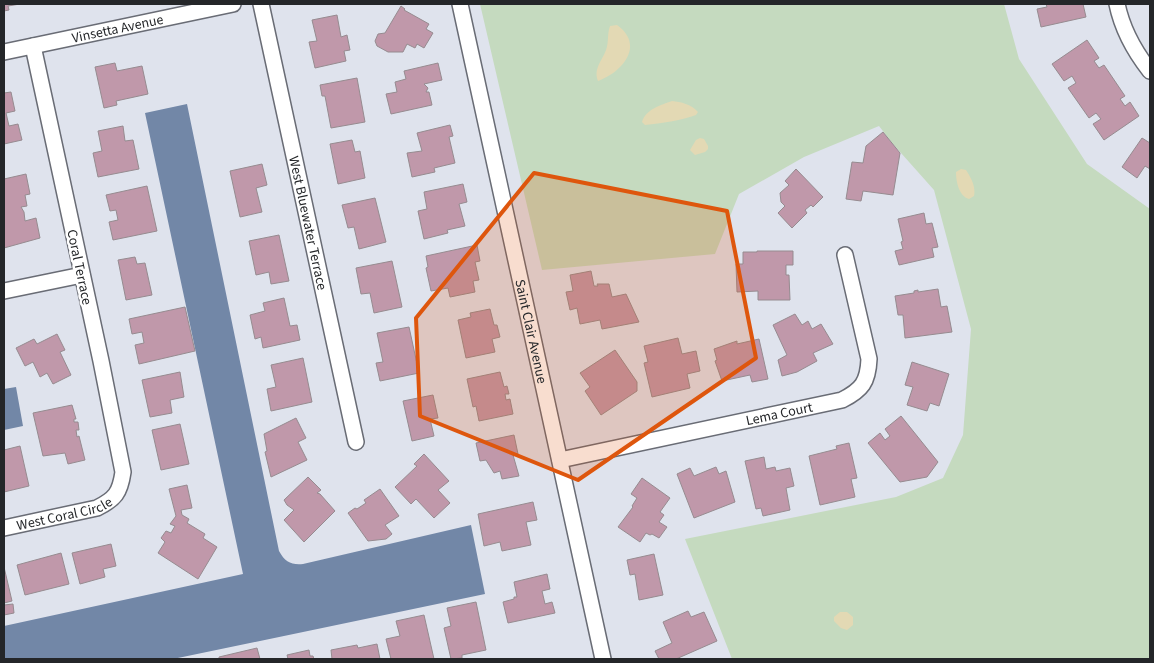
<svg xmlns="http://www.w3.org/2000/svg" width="1154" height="663" viewBox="0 0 1154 663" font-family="'Source Sans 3',sans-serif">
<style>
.green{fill:#c5dabf}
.sand{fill:#e3d9b4}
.water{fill:#7287a7}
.building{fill:#c098aa;stroke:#968b90}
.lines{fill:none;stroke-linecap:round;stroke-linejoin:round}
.minor-casing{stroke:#696c75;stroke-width:18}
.minor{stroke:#fff;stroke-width:15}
.marked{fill:#de560d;fill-opacity:0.2;stroke:#de560d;stroke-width:4;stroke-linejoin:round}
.labels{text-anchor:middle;stroke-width:5;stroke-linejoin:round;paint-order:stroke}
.street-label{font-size:14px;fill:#242629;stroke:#fff}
</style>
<rect width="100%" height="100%" fill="#dfe3ed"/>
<!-- green -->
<path class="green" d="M480 4H1004L1019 59 1087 164 1150 209V659H732L685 539 896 497 943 478 963 435 971 329 934 190 893 144 879 126 804 157 739 194 715 254 542 270Z"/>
<!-- sand -->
<path class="sand" d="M617 25C645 45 623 72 598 81 593 69 602 61 606 50 609 42 607 34 610 26Z
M672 101C681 102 691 104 698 112L696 115C680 121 662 123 645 125L642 122C646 109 661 105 672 101Z
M700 138 704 139 708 146V149L705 152 695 155 690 150 696 140Z
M961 169 966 170C971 178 976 186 974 196L969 199C959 196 956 182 956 172Z
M840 612H847L853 617V625L847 630 841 628 834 621V617Z"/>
<!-- water -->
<path class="water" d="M187 104 279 551C285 562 291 565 303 564L471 525 485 594 173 659H4V626L243 574 145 113Z
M16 387 23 426 4 430V389Z"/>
<!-- building -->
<path class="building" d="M4 4H20L8 6 9 10 4 11Z
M1046 4H1083L1086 17 1041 27 1037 9 1047 7Z
M401 6 405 9 404 10 429 24 426 29 433 33 424 48 417 44 415 48 407 44 403 52H388L377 46 375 41 378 34 385 33Z
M337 15 341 37 347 35 350 50 344 51 346 61 315 68 309 42 317 41 312 20Z
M1087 40 1099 58 1094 61 1099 68 1104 65 1125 96 1120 99 1125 106 1130 102 1139 116 1104 140 1093 124 1101 119 1096 113 1089 118 1068 88 1076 83 1072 76 1064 81 1052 64Z
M115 63 117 71 142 66 148 94 116 101 117 105 104 108 95 67Z
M438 63 442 80 424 84 428 88 426 92H429L432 105 391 114 386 94 397 92 395 82 406 79 404 71Z
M357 78 365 122 331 128 325 96H322L320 85Z
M11 92 15 111 6 113 9 126 18 124 22 140 4 144V93Z
M450 125 453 136 449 137 455 163 434 168 435 172 412 177 407 153 422 151 417 133Z
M123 126 125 141 133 140 139 169 98 177 93 153 102 151 98 131Z
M883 132 900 153 893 195 863 191 861 201 846 199 852 162 863 163 866 146Z
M1142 138 1150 143V169L1145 166 1137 178 1122 167Z
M352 140 355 152 360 151 365 178 338 184 330 144Z
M262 164 267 185 256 188 262 212 240 217 230 171Z
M796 169 823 197 813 207 811 205 805 210 807 213 792 228 778 213 785 206 781 202 780 193 789 185 785 181Z
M26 174 30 194 25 195 27 206 21 207 24 212 25 221 36 218 40 238 4 248V179Z
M463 184 467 202 459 204 465 226 447 230 448 233 424 239 418 211 427 209 424 192Z
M147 186 157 231 113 240 109 222 118 220 116 210 110 211 106 195Z
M375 198 386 242 359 249 354 227 348 228 342 205Z
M924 213 926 224 932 223 938 247 932 248 934 257 899 265 895 251 903 249 901 242 903 241 898 219Z
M279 235 289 281 271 284 269 272 256 275 249 241Z
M477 245 480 261 475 262 479 280 473 281 475 292 450 297 448 288 431 291 426 268 428 267 426 256Z
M757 251H793V265H786V275H789L790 300H758V291L737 292 736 264H743V252H757Z
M135 257 137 264 145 263 152 295 126 300 118 260Z
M392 261 402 307 374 313 370 293 361 294 356 268Z
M591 271 594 286H598L597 284H609L612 297 626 294 639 322 602 329 600 320 580 324 577 308 570 310 566 292 573 291 570 275Z
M938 289 941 307 947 306 952 332 905 338 903 315H898L895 296 914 293V291L918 290V292Z
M284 298 290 326 297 325 300 340 263 348 261 337 255 339 250 315 265 311 263 303Z
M185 307 195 351 139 364 135 345 144 343 142 332 132 334 129 319Z
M490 309 494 325H497L500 337 492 339 495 352 466 358 458 320 471 317 470 313Z
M795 314 802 325 808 321 812 329 821 324 833 344 813 353 817 361 797 372 782 376 778 360 787 355 773 325Z
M409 327 419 373 380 381 376 363 383 362 377 333Z
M57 334 65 350 60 352 71 375 53 384 47 373 40 377 33 362 25 366 16 348 34 339 37 344Z
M678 338 682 354 696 351 700 371 687 374 690 388 652 397 644 363 648 362 644 346Z
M759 339 768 379 752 382 750 375 722 381 715 361 717 360 714 349 737 341V344Z
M615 350 637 382V391L601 415 585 391 590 387 580 373Z
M303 358 312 402 271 411 267 389 276 387 271 365Z
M912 362 949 374 939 406 930 403 927 411 907 405 913 387 905 385Z
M180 372 184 397 170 400 172 413 150 417 142 380Z
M500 372 504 387 507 386 509 394H505L506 400 510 399 513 414 479 421 476 406 473 407 467 379Z
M433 395 438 418 430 419 434 436 412 441 403 401Z
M72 405 76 419H74V422H78L79 430H76L77 437 79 436 85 460 68 464 65 453 43 456 33 413Z
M901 416 938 462 927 477 900 482 868 443 880 433 885 440 890 436 885 429Z
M296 418 306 438 298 442 307 460 271 477 265 452 267 451 264 434Z
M180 424 189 464 161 470 152 430Z
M514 435 518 454 513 455 519 476 502 479 500 471 494 473 486 460 480 461 476 443Z
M849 443 857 478 851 479 855 497 820 505 809 456 837 449 836 446Z
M20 446 29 486 4 492V450Z
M424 454 449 481 438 490 450 503 434 518 416 499 411 504 395 487 417 466 414 464Z
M764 457 766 469 775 467 776 471 790 468 794 486 786 488 790 510 763 516 761 508 756 509 745 461Z
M716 467 719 474 726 471 735 502 694 518 677 474 690 468 694 476Z
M308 477 321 490 317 493 320 494 335 511 304 542 284 520 294 510 287 505 284 500Z
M642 478 670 498 660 512 664 515 659 522 667 527 659 538 652 534 650 535 646 533 640 542 618 527 633 507 632 506 637 498 631 494Z
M187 485 192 508 181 510 182 515 189 519 187 523 205 534 203 538 217 547 198 579 158 553 165 542 161 538 166 531 171 533 175 526 170 524 176 516 169 489Z
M380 489 399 516 385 525 392 534 386 539 368 541 348 513 355 508 357 509 366 503 364 500Z
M533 502 537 520 526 522 531 545 502 551 500 542 484 546 478 514Z
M111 544 116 566 103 569 105 577 80 584 72 553Z
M61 553 69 584 25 595 17 565Z
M654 554 663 595 639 600 635 574 630 575 627 560Z
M4 567 12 601 4 603Z
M547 574 550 589 542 591 545 604 552 602 555 613 508 623 503 602 514 599V597H517L514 582Z
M476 602 486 650 462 655V658L451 659 444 628 451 626 447 608Z
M13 604 14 613 4 615V605Z
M688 611 691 617 704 612 717 641 676 659H659L655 651 672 643 663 622Z
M424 615 434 659H391L386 639 400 636 396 621Z
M377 644 380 659H332L331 650 357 645 358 648Z
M257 648 260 659H219V657Z
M309 650 310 656H313L314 659H288L287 655Z"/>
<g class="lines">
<!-- minor casing -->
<g class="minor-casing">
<g id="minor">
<path id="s1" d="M261 4 356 442"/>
<path id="s2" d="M460 4 603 659"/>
<path d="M1117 4C1122 28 1135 52 1150 71"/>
<path id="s3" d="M4 52 233 4"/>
<path d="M4 291 82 275"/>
<path id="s4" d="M560 460 842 400C862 390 868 382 869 359L845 255"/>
<path id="s5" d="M4 528 97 508C115 499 120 493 123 472L101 361 33 46"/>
</g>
</g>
<!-- minor -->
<use href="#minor" class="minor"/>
</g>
<!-- marked area -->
<path class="marked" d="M534 173 727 211 756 358 578 480 420 416 416 318Z"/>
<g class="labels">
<!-- street labels -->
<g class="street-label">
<text dy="5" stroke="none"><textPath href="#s3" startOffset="116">Vinsetta Avenue</textPath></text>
<text dy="5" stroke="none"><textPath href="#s1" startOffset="224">West Bluewater Terrace</textPath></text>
<text transform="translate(80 267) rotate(78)" y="5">Coral Terrace</text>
<text dy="5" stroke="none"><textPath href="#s2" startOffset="335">Saint Clair Avenue</textPath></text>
<text dy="5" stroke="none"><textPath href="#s4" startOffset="224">Lema Court</textPath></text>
<text dy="5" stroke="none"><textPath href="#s5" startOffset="62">West Coral Circle</textPath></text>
</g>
</g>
<!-- border -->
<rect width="1154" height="663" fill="none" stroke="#242629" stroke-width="10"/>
</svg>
